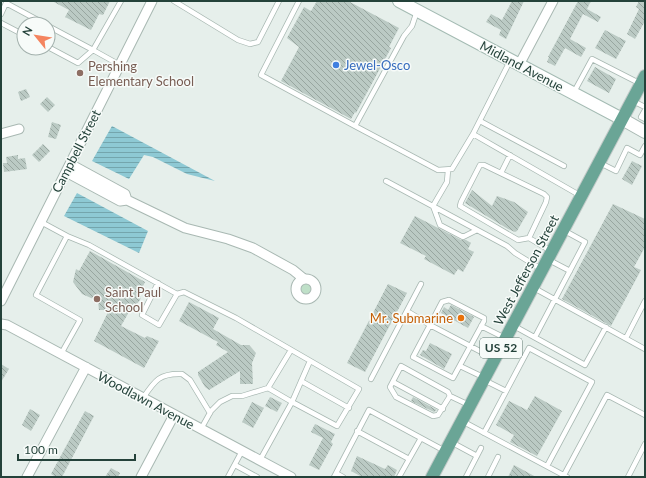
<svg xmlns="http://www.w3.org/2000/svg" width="646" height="478" viewBox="0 0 646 478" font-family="Lato,sans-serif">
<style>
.green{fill:#bfe0c8}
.water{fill:url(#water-rules)}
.building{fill:url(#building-back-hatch)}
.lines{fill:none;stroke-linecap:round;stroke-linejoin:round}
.service-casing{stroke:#a8b8b2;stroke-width:6}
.minor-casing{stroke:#a8b8b2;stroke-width:11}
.tertiary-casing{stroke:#a8b8b2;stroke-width:14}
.secondary-casing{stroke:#a4bbb3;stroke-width:14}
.primary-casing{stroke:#c2cac8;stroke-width:14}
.service{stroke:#fff;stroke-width:4.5}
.minor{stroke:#fff;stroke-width:9}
.tertiary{stroke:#fff;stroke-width:12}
.secondary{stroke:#fff;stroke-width:12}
.primary{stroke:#6aa596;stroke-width:12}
.shop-dot{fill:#3f7fe0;stroke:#f7fbf9;stroke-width:1.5}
.education-dot{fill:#8d6e63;stroke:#f7fbf9;stroke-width:1.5}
.food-dot{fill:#e8710a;stroke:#f7fbf9;stroke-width:1.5}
.labels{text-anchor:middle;stroke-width:3;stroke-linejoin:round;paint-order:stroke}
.shield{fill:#f7fbf9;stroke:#637a73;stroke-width:1}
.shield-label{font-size:12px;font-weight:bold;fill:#24423a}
.shop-label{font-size:13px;fill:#366cbe;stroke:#f7fbf9;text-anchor:start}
.education-label{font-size:13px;fill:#785e54;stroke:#f7fbf9;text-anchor:start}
.street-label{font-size:13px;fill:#24423a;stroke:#f7fbf9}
.food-label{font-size:13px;fill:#c56008;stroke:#f7fbf9;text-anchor:end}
</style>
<defs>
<pattern id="water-rules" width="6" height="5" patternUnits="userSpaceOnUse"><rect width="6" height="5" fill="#8ec9d4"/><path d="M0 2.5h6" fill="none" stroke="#74a5ad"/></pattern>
<pattern id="building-back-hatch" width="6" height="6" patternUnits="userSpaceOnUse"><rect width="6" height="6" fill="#bbcac4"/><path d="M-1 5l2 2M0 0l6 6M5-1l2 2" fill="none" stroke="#98a6a0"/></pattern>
</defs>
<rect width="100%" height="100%" fill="#e6efeb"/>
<!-- green -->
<path class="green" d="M301 289a5 5 0 1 1 10 0a5 5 0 1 1-10 0Z"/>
<!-- water -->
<path class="water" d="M112 126 215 181 187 174 153 157 144 155 129 179 92 161Z
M77 193 148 231 139 253 64 216Z"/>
<!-- building -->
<path class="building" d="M52 1H110L103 15 99 14 91 30 65 17 69 10Z
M317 1H348L399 28 389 47 391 48 356 113 355 112 351 119 281 81 299 47 287 38 304 7 311 11Z
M512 1H524L506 39 499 35 501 30 486 22 491 14 502 20Z
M578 1H591L587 9 601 17 598 22 583 14 570 39 586 48 581 57 565 48 555 66 547 62 549 57H548Z
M639 1H645V21L635 39 627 34 639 9 636 7Z
M605 30 626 41 616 59 595 48Z
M595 67 616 79 609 93 587 81Z
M26 89 30 97 21 101 18 92Z
M47 97 55 105 48 112 40 104Z
M52 122 61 125 56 139 48 137Z
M43 144 50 151 39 162 32 155Z
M18 155V159L25 158 27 169 4 172 3 163H7L6 157Z
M632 161 642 166 632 185 622 179Z
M472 190 492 206 497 196 514 202 528 212 517 231 515 232 508 229 465 203Z
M613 204 645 219V247L634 267 641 270 611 326 562 299Z
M415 216 461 240H466L471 243 468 249 474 252 463 272 458 269 454 275 424 259 426 256 400 243Z
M90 251 145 282 139 294 141 297 140 300 136 305 134 303 121 326 145 338 147 336 159 341 144 368 94 341 109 310H99L98 301 82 294 73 282 76 269 79 271Z
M388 284 407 293 365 372 347 363Z
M189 302 219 318 213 329 241 345H249L256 353 252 363 253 384H240V371L209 390 205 387 198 375V372L228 352 216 345 218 342 179 321Z
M451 305 474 317 468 328 441 313 444 307 448 310Z
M430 343 452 354 444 369 420 355 423 350 426 351Z
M1 364 9 369 1 382Z
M535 396 562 411 537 456 510 442 514 435 496 425 509 401 527 410Z
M270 397 282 403 277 412 265 406Z
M413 397 437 410 434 412 411 401Z
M252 402 264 408 253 428 242 422Z
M30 409 40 415 31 431 22 425Z
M85 411 94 416 62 477H56L51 474Z
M315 424 335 434 331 442 333 444 319 470 309 465 323 438 311 432Z
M357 456 385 469 388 465 397 470 394 477H362L351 471Z
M514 465 536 477H508Z
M111 468 120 473 118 477H105Z"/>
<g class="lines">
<!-- service casing -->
<g class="service-casing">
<path id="service" d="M174 1 238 40 250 44 258 42 279 1
M299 1 261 75 355 126
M417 11 412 26 404 36 355 126 438 170 452 169 473 134
M1 14 6 3 45 24
M1 23 24 35
M48 26 93 50 78 63 48 47
M510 61 473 134 581 196
M120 65 93 50 121 1
M574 92 592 59 641 84
M633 101 645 107
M645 110 641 117 645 119
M480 121 564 166
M600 163 616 171 627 148 640 155 645 146
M448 170 447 182 433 206 440 225 463 237 477 230
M501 173 510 155
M386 181 507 246 515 253 541 269
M41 222 67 236 36 295 80 320 61 354
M67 236 89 245 177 294 159 325 142 315 158 283
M529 238 518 240 460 206 461 202 480 165H484L544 194 547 197 546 202 529 238 551 251
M549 260 570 271
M534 288 645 349
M177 294 184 292 236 318 359 389 337 426 292 402 310 361
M407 311 430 325 442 302 449 300 484 318V321L453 378 413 357 430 325C451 336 472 347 493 358
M481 326 505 338
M514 326 585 365 606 327
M535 337 585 242 563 230
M626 338 645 301
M460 366 483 377
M371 379 421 284
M484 380 506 391
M301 381 349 408
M393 382 443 409
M450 396 438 415 433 416 396 397 390 387 401 366 448 392 450 396 469 405
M143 398C155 380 160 373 182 374L190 380 210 413
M462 421 567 477
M201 429 211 411 220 402 232 396H242L268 388
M357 431 409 459
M484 433 529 348 592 382 547 466
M451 442 477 456
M260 460 292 402 268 388 291 350
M235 465 257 477
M336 473 343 477
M564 475 607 395 645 415
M228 477 242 451
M334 477 369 410 445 451
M399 477 421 438
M466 477 481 448
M488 477 498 457
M628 477 645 444"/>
</g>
<!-- minor casing -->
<g class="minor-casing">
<path id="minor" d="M519 65 553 1
M1 134 19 129
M70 164 125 194 127 200
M66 172 120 201 127 200 185 228 228 239 253 248 293 270 304 279
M296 289a10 10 0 1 1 20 0a10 10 0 1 1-20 0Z
M1 301 152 1
M1 324 7 325 291 477
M27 477 86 367
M141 477 174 415"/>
</g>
<!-- tertiary casing -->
<g class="tertiary-casing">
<path id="tertiary" d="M622 119 645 132"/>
</g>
<!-- secondary casing -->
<g class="secondary-casing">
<path id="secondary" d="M399 1 622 119"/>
</g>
<!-- primary casing -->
<g class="primary-casing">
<path id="primary" d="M432 477 645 76"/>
</g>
<!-- service -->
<use href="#service" class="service"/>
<!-- minor -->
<use href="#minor" class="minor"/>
<!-- tertiary -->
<use href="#tertiary" class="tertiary"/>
<!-- secondary -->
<use href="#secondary" class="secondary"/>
<!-- primary -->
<use href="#primary" class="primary"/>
</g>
<!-- markers -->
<circle class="shop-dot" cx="336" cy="65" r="4"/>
<g class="education-dot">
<circle cx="80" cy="73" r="4"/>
<circle cx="97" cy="299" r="4"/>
</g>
<circle class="food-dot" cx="461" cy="318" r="4"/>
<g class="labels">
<!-- shield labels -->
<rect class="shield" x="480" y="338" width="42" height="20" rx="3"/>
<g class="shield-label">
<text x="501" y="352">US 52</text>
</g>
<!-- shop labels -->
<g class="shop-label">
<text x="344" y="70">Jewel-Osco</text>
</g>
<!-- education labels -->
<g class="education-label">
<text x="88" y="71">Pershing<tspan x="88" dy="15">Elementary School</tspan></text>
<text x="105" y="297">Saint Paul<tspan x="105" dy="15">School</tspan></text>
</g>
<!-- street labels -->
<g class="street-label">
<text transform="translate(522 66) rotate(28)" y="5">Midland Avenue</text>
<text transform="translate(76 151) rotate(-63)" y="5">Campbell Street</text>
<text transform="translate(526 270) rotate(-62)" y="5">West Jefferson Street</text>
<text transform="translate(146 400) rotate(28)" y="5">Woodlawn Avenue</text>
</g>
<!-- food labels -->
<g class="food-label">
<text x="453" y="323">Mr. Submarine</text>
</g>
</g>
<!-- border -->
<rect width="646" height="478" fill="none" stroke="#24423a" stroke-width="4"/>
<!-- north arrow -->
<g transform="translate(36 36) rotate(300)"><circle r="19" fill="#f7fbf9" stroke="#a3b1ad"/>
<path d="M0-3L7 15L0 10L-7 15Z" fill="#f4845f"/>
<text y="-6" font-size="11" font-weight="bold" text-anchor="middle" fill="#24423a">N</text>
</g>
<!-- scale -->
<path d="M18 454v6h117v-6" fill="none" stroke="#24423a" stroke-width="2"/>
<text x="24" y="454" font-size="12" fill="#24423a" stroke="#f7fbf9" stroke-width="3" paint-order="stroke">100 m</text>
</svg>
